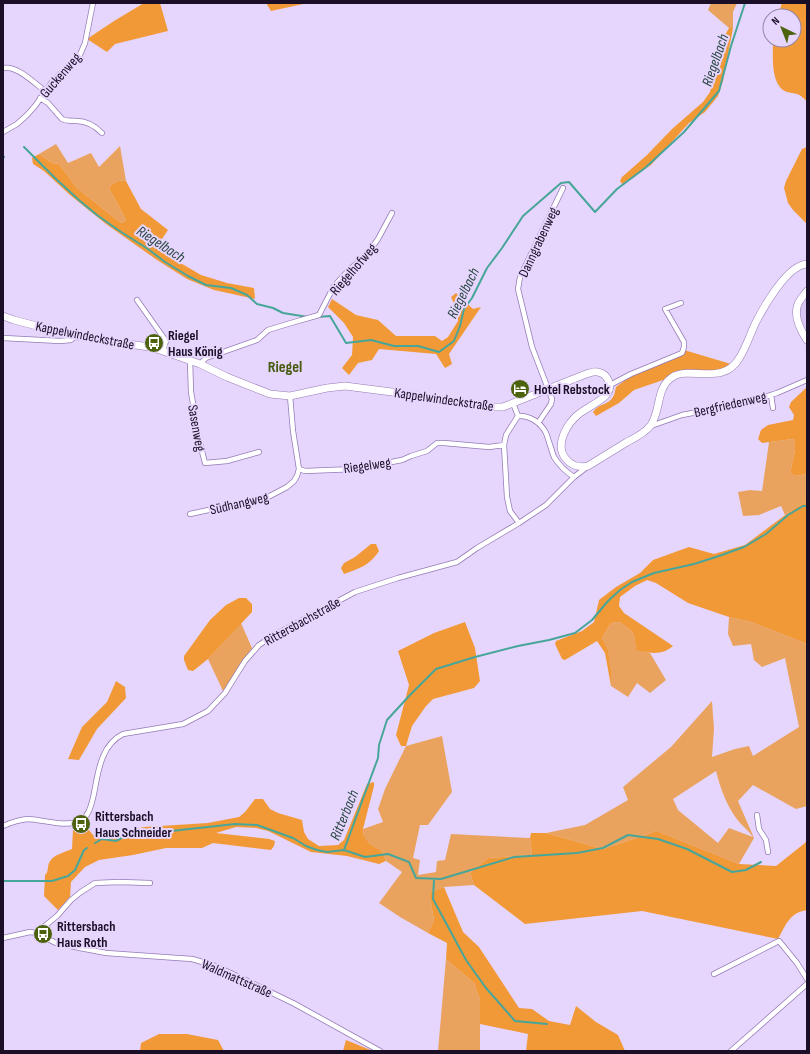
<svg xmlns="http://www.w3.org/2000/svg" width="810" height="1054" viewBox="0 0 810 1054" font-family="'Sofia Sans Condensed',sans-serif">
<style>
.built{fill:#d7c6f1}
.green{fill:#e9a35e;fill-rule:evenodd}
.forest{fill:#f29937}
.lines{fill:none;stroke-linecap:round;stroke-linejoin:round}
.stream{stroke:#48a599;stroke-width:2}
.street-casing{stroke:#947ab6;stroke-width:6}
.secondary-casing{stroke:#947ab6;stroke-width:8}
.street{stroke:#fff;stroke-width:4.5}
.secondary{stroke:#fff;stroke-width:7}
.labels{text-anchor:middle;stroke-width:4;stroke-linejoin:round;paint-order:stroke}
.street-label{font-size:14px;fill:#1a0f26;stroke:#e6d6fd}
.poi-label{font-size:14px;font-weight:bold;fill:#1a0f26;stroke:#e6d6fd;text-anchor:start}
.water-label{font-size:15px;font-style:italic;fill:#2b4844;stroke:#e6d6fd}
.quarter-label{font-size:16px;font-weight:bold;fill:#475b0f;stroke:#e6d6fd}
</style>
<rect width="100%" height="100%" fill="#e6d6fd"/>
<!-- built -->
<path class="built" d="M807 287V347L799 335 794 320 793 308 797 299Z"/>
<!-- green -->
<path class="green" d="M711 3H737L733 12V28H729L708 10Z
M56 144 68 163 91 153 99 167 120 146 126 181C119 179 113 183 109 188L126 220 124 222 121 223 77 188 59 164 52 163 39 154Z
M793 439 795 441V450L790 473 796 476 807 474V502L796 507 785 515 781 506 759 515 743 516 738 492 750 490 762 491 769 442Z
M729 617 751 622 807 644V806L796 809 753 785 738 801 754 838 739 864 657 831 603 849 546 833 585 825 628 800 623 787 671 747 712 701 714 729 712 757 735 749 749 746 753 756 799 727 785 658 762 667 754 660 751 644 733 646 728 634ZM716 771C720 787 726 804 736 818 741 825 748 830 753 837L729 828 718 843 678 810 673 799Z
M620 622C635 633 634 631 636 649L650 653 666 680 650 693 637 683 628 697 611 686C611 666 610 656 602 638L611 623Z
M241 623 252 648 247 655 223 691 208 659Z
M442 736 452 792 428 825H420L413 858 420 860 418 875 436 872 437 861 445 860 451 834 530 838 532 855 488 858 470 873 474 885 444 887 429 893 434 920 428 933 400 917 379 903 402 872 386 861 382 851 370 844 364 838 363 829 383 822 378 809 385 789 406 746Z
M446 959 474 983 480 1000V1051H438Z"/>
<!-- forest -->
<path class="forest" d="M144 3H160L168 31 115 44 107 52 87 39 114 21Z
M266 3H308L271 11Z
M782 3H807V101C804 99 801 95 797 94 794 93 790 93 787 92 770 86 773 55 773 40H794V16H778Z
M729 28H733L723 81 718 96 705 112 689 123 651 165 622 184 620 181 622 177 647 155 672 129 703 102 710 92 722 40Z
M807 147V224L793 210 788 203 784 188 786 181 802 149Z
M39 154 52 163 59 164 77 188 121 223 124 222 126 220 109 188C113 183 119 179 126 181L141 209 168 230 158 245 160 251 201 275 227 283 254 288 255 299 214 290 187 279 157 260 106 224 70 195 44 171 33 164 32 158Z
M456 293 473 309 481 307 449 354 452 364 445 368 436 354 379 349 372 360 358 363 349 375 342 368 352 355 353 337 344 323 328 307 332 299 356 315 378 320 396 336H435L442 341 448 337 458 321V312L451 297Z
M684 350 731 364 721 369 706 372 681 371 673 372 666 379 634 390 619 403 596 416 593 412C597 404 609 405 613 397 615 394 615 390 616 387L632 375Z
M807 387V405L806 407 807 408V474L796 476 790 473 795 450V441L793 439 762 443 758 439 761 430 768 425 793 420 794 415 789 407 791 402Z
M807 502V644L751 622 729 617 688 603 656 583 647 580 635 586 620 597 619 606 624 613 673 646C661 656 651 653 636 650 634 631 635 633 620 622L611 623 602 638 608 651 611 670V686L605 653 597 641 565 660 562 659 555 644 556 641 582 631 594 622 599 600 616 587 640 573 653 560 689 547 714 554 745 545 796 507Z
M371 544H376L379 551C369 566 360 568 344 574L341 568 344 563 355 557Z
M239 598H246L252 604V612L208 659 193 671 188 670 184 660V656L210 620 226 605Z
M465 622 475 648 480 681 474 688 433 699 426 706 412 726 406 746H401L396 735 409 685 398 651 434 633Z
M116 681 125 687 126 698 97 729 79 760 68 759 82 727 107 702Z
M374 782V786L363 829 364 837 370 844 382 851 386 861 379 864 347 856 311 852 268 831 256 828 236 827 216 833 269 839 275 841 274 846 271 850 213 843 202 848H166L133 855 99 860 85 867 71 882 70 897 58 910 44 896 45 875C49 871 47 868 49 863 52 855 65 852 72 849L73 829 84 824 93 835H120L128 831 144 827 208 823 239 817 245 812 255 799H263L270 809 278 813 302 820 304 832 308 839 319 846 338 845 344 840 367 784Z
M657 831 739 864 776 866 805 843 807 839V910C789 913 786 925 778 939L642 911 525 924 474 885 470 873 488 858 532 855 530 838 531 833H546L603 849Z
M444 887 463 932 479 947 519 1008 532 1009 549 1021 570 1025 576 1006 596 1022 618 1035 625 1051H526L528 1034 480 1024V1000L474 983 446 959 447 943 428 933 434 920 429 893Z
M159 1034H187L218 1040 224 1051H140L141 1043Z
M346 1040 373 1051H343Z"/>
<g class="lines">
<!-- stream -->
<path class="stream" d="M24 147 56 179 80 201 97 215 118 230 148 249 165 262 188 276 206 285 231 288 247 295 257 304 273 308 283 313 308 317
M3 156 4 157
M318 317 330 316 346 343 371 340 394 346H418L439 352 454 341 460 326 464 309 472 298 487 268 502 248 523 216 561 183 569 182 595 212 617 189 645 168 684 132 719 91 731 46 745 3
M95 843 102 839 116 841 129 834 143 831 162 832 235 824 257 825 293 838 306 846 317 850 327 852 344 850 378 758 379 745 387 720 410 695 436 669 475 657 518 646 549 640 575 633 592 620 608 601 620 590 632 582 654 573 694 564 719 556 744 547 766 534 788 515 803 506H807
M344 850 365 857 388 854 409 862 416 878 441 879 514 857 577 853 603 848 628 835 658 839 687 849 732 872 746 870 761 862
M434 880 433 899 466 960 486 988 515 1021 547 1024
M3 881H52L68 876 75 870 84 850 87 848"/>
<!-- street casing -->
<g class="street-casing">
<path id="street" d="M3 68C17 65 34 83 45 91
M40 98 48 103 62 119C67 122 71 120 77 121 87 121 96 127 102 133
M3 132 17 124 27 115 35 106 52 82 63 71 75 62 79 57 85 43 93 3
M137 300 166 341 163 351
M3 338 60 341 71 340 75 336
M190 360 191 392 195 415 197 432 205 463 227 461 259 452
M200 364 206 358 257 340 268 330 291 323 319 315 334 286 348 271 368 253 378 239 392 213
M610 385 631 374 682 353 684 347V342L665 309 681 303
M771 395 773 408
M290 396 293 431 299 469 305 471 355 469 402 460 411 456 427 451 437 443H444L489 447 504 445
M513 403 518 416 506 435 504 445 507 497 510 511 519 523
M518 416C530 415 541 423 546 433 549 441 551 449 554 457 559 465 566 472 574 477
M538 423 551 404 552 399 532 347 518 289 520 277 563 188
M651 426 682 415 750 402 777 393 807 380
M190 514 268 497 287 487 294 481 297 476 299 469
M757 815 759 829 766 840 768 852
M3 826C10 823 19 820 27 819 43 819 70 830 84 818 90 813 91 805 93 798 98 776 99 746 123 734L183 724 208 711 225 693 245 661 259 645 271 637 355 592 398 578 457 562 477 548 519 523 546 505 574 477 587 467
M36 933 57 916 71 900 81 892 95 883 119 882 150 883
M3 938 30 932 36 933 56 943 80 948 106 953 192 959 213 965 237 976 293 1003 380 1051
M714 974 779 941 797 963 807 979
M731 1051 807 984"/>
</g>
<!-- secondary casing -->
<g class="secondary-casing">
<path id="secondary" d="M807 291C804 295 800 299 798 304 793 316 801 331 807 340
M3 316 14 320 75 336 149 347 163 351 200 364 227 377 270 394 290 396 327 388 345 386 392 392 488 407H503L513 403 586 374C590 373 594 371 598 372 608 374 613 386 607 394 603 400 587 408 580 413 567 423 554 445 566 459 572 466 579 468 588 466 601 458 614 450 627 442 635 438 646 432 651 425 661 410 656 389 671 378 689 364 723 388 740 357 746 347 750 335 755 324 763 308 787 265 807 264"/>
</g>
<!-- street -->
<use href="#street" class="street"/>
<!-- secondary -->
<use href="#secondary" class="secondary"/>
</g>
<!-- icons -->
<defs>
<g id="bus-disc" transform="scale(1)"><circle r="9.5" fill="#4c620d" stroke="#e6d6fd"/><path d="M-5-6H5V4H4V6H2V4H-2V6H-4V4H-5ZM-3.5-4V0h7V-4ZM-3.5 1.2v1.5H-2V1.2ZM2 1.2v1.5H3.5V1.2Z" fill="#fff"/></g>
<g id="hotel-disc" transform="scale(1)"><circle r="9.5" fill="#4c620d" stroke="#e6d6fd"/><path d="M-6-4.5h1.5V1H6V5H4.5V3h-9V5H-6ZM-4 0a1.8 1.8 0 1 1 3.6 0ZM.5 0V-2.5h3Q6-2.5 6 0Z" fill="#fff"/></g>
</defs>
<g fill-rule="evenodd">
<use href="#bus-disc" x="154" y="343"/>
<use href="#hotel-disc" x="520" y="389"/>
<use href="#bus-disc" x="81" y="824"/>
<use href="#bus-disc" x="43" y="934"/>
</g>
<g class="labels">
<!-- street labels -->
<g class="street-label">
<text transform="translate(60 75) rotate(-49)" y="5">Guckenweg</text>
<text transform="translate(538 242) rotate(-65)" y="5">Danngrabenweg</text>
<text transform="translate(353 269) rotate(-49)" y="5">Riegelhofweg</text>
<text transform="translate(85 335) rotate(11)" y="5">Kappelwindeckstraße</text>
<text transform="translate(444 399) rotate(8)" y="5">Kappelwindeckstraße</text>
<text transform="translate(730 404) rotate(-13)" y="5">Bergfriedenweg</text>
<text transform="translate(197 428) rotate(80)" y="5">Sasenweg</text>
<text transform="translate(367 465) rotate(-8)" y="5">Riegelweg</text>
<text transform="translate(239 503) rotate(-13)" y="5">Südhangweg</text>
<text transform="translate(302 621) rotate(-29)" y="5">Rittersbachstraße</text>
<text transform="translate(237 978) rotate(24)" y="5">Waldmattstraße</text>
</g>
<!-- poi labels -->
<g class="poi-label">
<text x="168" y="340">Riegel<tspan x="168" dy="16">Haus König</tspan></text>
<text x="534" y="394">Hotel Rebstock</text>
<text x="95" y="821">Rittersbach<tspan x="95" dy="16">Haus Schneider</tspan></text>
<text x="57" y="931">Rittersbach<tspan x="57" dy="16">Haus Roth</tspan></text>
</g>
<!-- water labels -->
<g class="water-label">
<text transform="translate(715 60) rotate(-71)" y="5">Riegelbach</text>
<text transform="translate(161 244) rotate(33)" y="5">Riegelbach</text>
<text transform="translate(463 293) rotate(-64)" y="5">Riegelbach</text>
<text transform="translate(344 815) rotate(-68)" y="5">Ritterbach</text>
</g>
<!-- quarter labels -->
<g class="quarter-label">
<text x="285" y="372">Riegel</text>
</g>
</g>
<!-- border -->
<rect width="810" height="1054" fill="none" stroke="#1a0f26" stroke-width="8"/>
<!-- north arrow -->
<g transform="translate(782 28) rotate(317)"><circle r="19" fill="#e6d6fd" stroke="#9486a7"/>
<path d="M0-3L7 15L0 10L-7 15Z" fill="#4c620d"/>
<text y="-6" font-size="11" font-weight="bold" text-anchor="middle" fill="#1a0f26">N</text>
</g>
</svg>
